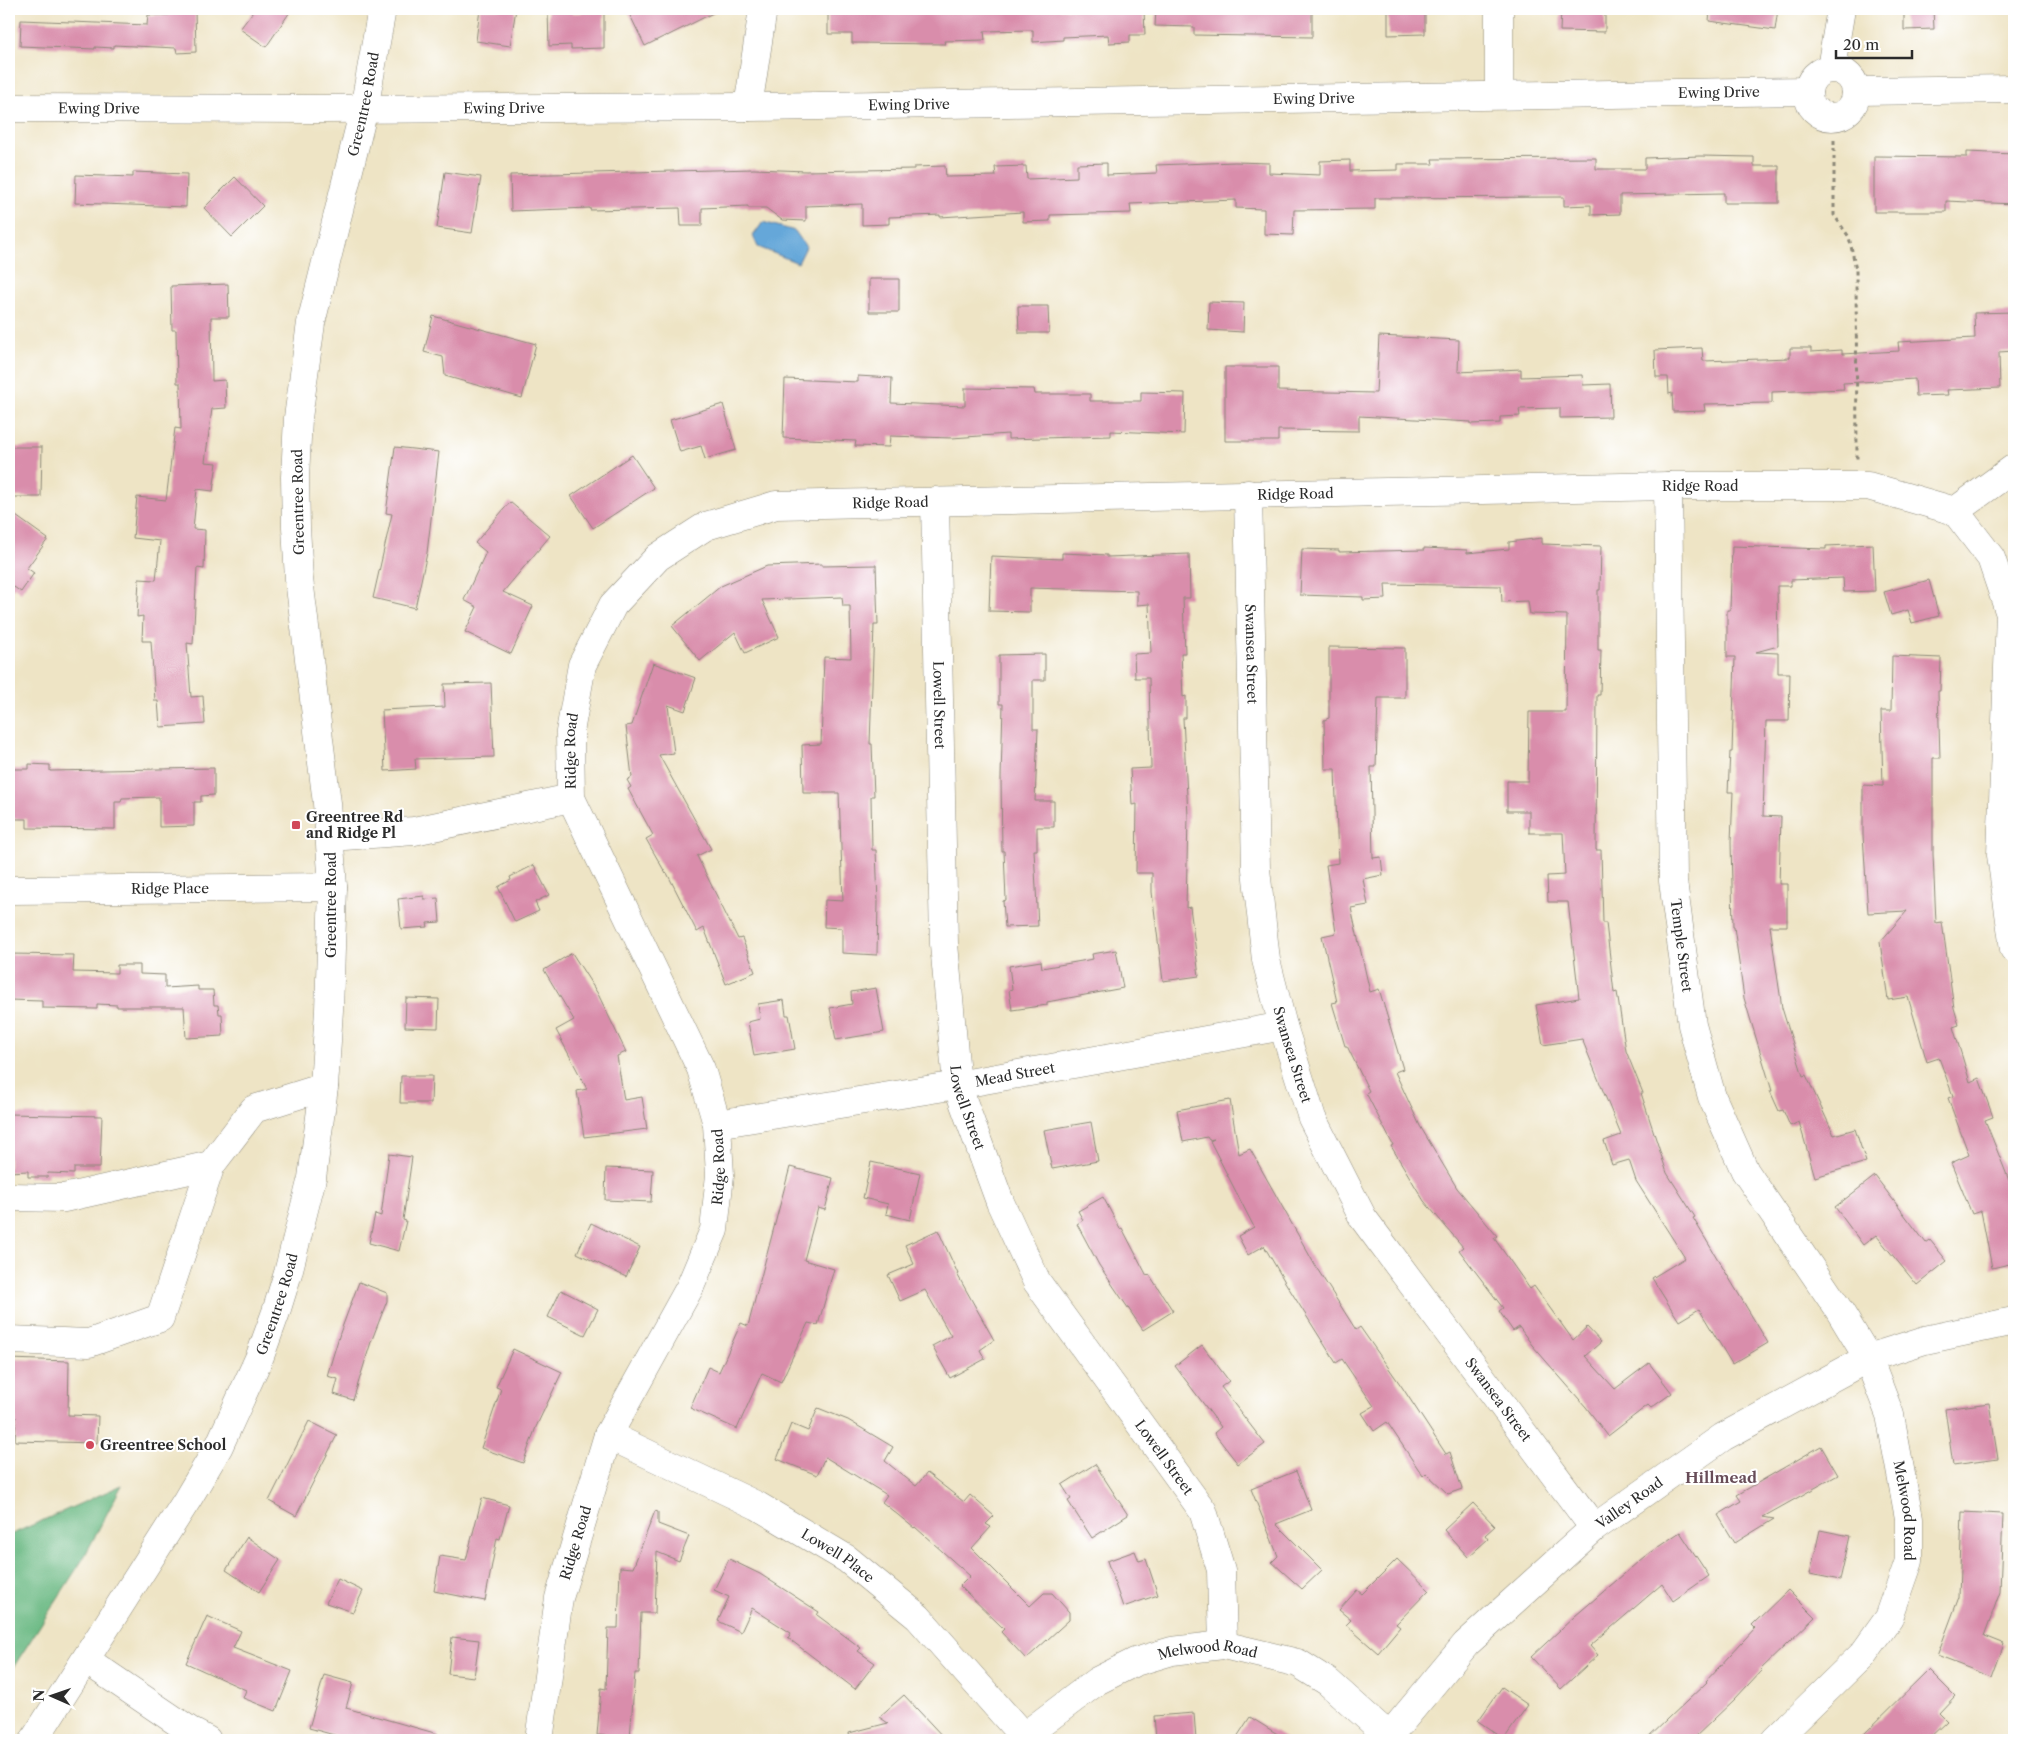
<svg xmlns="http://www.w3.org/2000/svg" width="2023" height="1749" viewBox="0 0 2023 1749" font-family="'Libre Caslon Text',serif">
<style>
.forest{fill:#6bb983;stroke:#4b7257}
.water{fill:#65a7d9;stroke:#486982}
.building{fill:#d98dab}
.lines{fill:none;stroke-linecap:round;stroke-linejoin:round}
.minor-casing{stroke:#8c8878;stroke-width:29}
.path{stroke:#8c8878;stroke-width:3;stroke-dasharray:4 4;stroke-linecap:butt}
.minor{stroke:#fff;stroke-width:28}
.poi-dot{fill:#d1495b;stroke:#fff;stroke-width:2}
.labels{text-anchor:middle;stroke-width:4;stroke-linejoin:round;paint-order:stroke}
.street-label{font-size:14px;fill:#2b2b2b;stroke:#fff}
.poi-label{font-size:14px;font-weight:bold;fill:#2b2b2b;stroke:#fff;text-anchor:start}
.neighbourhood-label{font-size:15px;font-weight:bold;fill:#684d58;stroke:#fff}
</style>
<rect width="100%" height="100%" fill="#fff"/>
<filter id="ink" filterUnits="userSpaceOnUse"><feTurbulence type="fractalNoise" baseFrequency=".02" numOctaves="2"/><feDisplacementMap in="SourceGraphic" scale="10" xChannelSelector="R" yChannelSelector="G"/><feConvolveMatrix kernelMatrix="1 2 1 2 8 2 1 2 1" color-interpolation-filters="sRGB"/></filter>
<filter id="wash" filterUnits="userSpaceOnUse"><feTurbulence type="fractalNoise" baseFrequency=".0096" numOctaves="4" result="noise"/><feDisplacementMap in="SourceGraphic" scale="20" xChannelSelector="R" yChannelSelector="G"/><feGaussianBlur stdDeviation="1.12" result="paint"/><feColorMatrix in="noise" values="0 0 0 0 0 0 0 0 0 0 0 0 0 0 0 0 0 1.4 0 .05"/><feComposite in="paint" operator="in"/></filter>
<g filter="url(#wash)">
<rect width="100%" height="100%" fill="#eee4c5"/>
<!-- forest -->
<path class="forest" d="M122 1485 83 1559 9 1674V1538L10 1535Z"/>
<!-- water -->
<path class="water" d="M763 222 795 231 806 247 798 263 758 247 753 236Z"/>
<g id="blocks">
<!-- building -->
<path class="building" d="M169 9H195L196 52 177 53 176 48 114 45V48L95 47V49L20 46 21 20 147 25 148 15H169Z
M255 9H292L266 47 240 29Z
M480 9H516L510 46 476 41Z
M573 9V13L604 12V48L571 49V45L549 46 548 10Z
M627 9H721L667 36V35L645 46Z
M828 9H1144L1145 35H1130V42L1109 43 1108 35 1063 37V40L1033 42V30L984 31 985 40 944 41 945 44 852 43V34H828Z
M1156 9H1312V37L1194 35V27L1155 26Z
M1388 9H1425V34L1388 35Z
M1561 9H1605V32L1560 31Z
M1710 9H1778L1775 30 1709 21Z
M1904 9H1933L1934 29 1904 30Z
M1967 152 2014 154V204L1946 201V212H1874V156L1967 157Z
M1700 156 1754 157V166H1779V203H1724V193L1620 195V214L1591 215V205L1564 206V197L1375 198V209L1294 210 1293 235 1264 234V209L1236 208V200L1130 204 1131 213 1050 215V221L1023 222V212L940 217V215L889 217V224L862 225V204L806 206V221L782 220 766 208H748V206L702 208V226H681L680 208 590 210V208L511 211 510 175 754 169 806 171 914 169V167L945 166 946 177 996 176 995 167 1026 166 1027 179 1077 177V164L1107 163V175L1157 173 1156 165 1235 162 1269 163V173L1320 175V161L1350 160V171L1398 170V164H1433L1432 159 1596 158V169H1645V158Z
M133 172 187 174 186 207 75 203 76 175 133 177Z
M445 172 481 177 472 233 437 228Z
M235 177 263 206 232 237 204 208Z
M869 279H899V312H869Z
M228 284 229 317H211L212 381 225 380 226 408 212 409 205 462 217 463 213 491 197 489 193 529 205 530 204 569 197 568 193 644 187 643 191 697 203 696 205 724 160 727 158 701H155L151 641H142L143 616 137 617 139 579 156 580 160 541 133 538 137 497 166 500 175 428 181 429 180 383H177L176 330H172L171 286Z
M1209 302 1244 303 1243 332 1208 330Z
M1018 306H1048L1049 333H1019Z
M2014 312V351L1999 352 2000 388 1947 390 1948 395 1916 396 1915 379 1843 383 1844 389 1772 392V403L1704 404 1705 411 1673 412 1672 393 1669 394 1668 377H1656L1655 350 1702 348 1703 361 1790 358V348H1811V352L1842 350V354L1899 351 1898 342 1975 338 1974 313Z
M433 316 536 344 522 398 445 376 443 357 424 352Z
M1379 336 1459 340 1458 372 1521 369V377L1582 375 1583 385 1610 384 1611 417 1560 418V408L1519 409 1520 416 1500 417V423L1471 424V422L1359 416V431L1278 430V441H1225V367H1278V391L1376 393Z
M858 376 892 378 891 403 965 406V388L1034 389 1035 394H1090V401H1141V392L1185 393 1184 434 1111 431V436L1008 439V434L952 438 890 436 889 447 855 446 856 441 783 438 785 379 858 382Z
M723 404 736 450 705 459 701 446 680 452 670 420Z
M9 447H42L41 497H9Z
M395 447 439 452 427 553 415 608 373 598 392 514 386 513Z
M632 455 654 488 593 528 571 496Z
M510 502 550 536 503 592 533 606 511 654 465 632 477 607 464 600 486 552 475 543Z
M9 511 48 539 27 568 34 573 21 592 14 587 9 593Z
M1542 538V544L1601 546 1600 590H1598V650H1601L1600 695H1597L1596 850H1601L1603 923H1606L1614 993 1617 992 1626 1051 1643 1093H1641L1667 1173 1695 1217 1693 1218 1768 1343 1732 1364 1699 1309 1679 1321 1652 1278 1685 1258 1636 1181 1629 1160 1612 1165 1604 1141 1621 1135 1582 1039 1543 1045 1536 1005 1579 998 1568 902H1548L1547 876 1565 875 1563 833H1529V811H1507V781H1528L1529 712H1566L1567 615 1530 614 1528 601 1502 602 1501 586 1385 584 1386 599 1363 600V597L1300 595 1302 549 1339 550V552L1424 550V548L1467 550V553L1509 549V542Z
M1873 544 1875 591 1844 592 1843 578 1791 580V586H1777L1778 646 1756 652 1778 653V673H1790L1789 721H1766L1763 816 1781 817 1779 884H1787V926H1770L1782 1008 1803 1076 1806 1075 1834 1135 1855 1129 1866 1162 1815 1177 1799 1122 1790 1126 1783 1110 1779 1111 1770 1091H1772L1744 998 1734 927H1733L1731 842 1733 792H1728L1730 752H1732L1735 657H1727V610H1730L1732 546 1826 549V546Z
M1062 553 1107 555V557L1189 554 1190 598H1183L1185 653H1181L1183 697 1186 696V718H1183L1188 816 1186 908 1190 907 1199 976 1163 981 1152 892V873H1136L1137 804 1132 805 1130 769 1151 768 1149 678H1135L1134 654 1151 653 1149 604 1137 605V591L1030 588V612L989 611 991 556 1062 559Z
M822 564V566L876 565 878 625H874L870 744H872L874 796H871L872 850H876L878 902 877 955 842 953V928L824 927 825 900 843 901 839 793H803L802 745 821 744 824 657 851 658 850 606H843L842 597 762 600 779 637 745 653 735 632 700 661 672 626 721 586 767 566Z
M1929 580 1939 616 1912 623 1908 610 1891 615 1884 592Z
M1329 647 1405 648V698H1378L1376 767H1371L1373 858 1381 857 1383 875 1363 879 1368 905 1351 908 1370 992 1379 989 1403 1069 1395 1072 1420 1126 1457 1188 1497 1236 1494 1238 1530 1289 1534 1286 1573 1340 1587 1327 1601 1342 1585 1356 1615 1389 1649 1363 1672 1393 1651 1408 1648 1405 1608 1436 1586 1407 1532 1345 1519 1327 1513 1331 1499 1311 1503 1308 1459 1250 1463 1247 1424 1201 1391 1146 1393 1145 1366 1093 1369 1091 1347 1046H1345L1332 1003 1337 1002 1322 936 1336 933 1326 865 1338 863 1335 769H1325L1324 720 1329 718Z
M1045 654V680H1033V729H1038L1035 801H1054V827H1037V850H1034L1038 926 1005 927 1003 901 1006 900 1004 851H1002L1001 778 1003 704H999V655Z
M1892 656 1941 658 1940 691H1938L1940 758H1933V854L1936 923 1942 922 1954 1008 1959 1025 1953 1027 1970 1082 1979 1078 1993 1117 1985 1120 2014 1193V1263L1992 1268 1981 1211 1972 1214 1951 1163 1969 1155 1948 1098 1953 1096 1939 1058 1927 1062 1908 997 1888 1000 1880 942 1907 911 1868 913 1863 835V785L1883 786 1881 711H1891Z
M653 663 696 678 685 711 668 705 674 753 659 755 711 849 697 856 738 939 742 938 755 972 726 984 704 928 697 932 667 873 666 874 646 839 653 835 628 789 631 787 627 780 632 777 626 726 632 725Z
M491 683 494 757 415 759 416 769 385 771 382 710 445 707 444 684Z
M29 764 50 765V771L214 768V795L201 796V802H194V826L159 827V797L122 798 121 802H115V829L27 828V819H9V769H29Z
M534 865 549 895 535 902 539 911 515 922 498 887 511 880 510 877Z
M424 896V899L438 898 440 922 427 923 428 927 401 929 398 899Z
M1116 950 1123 988 1047 1002V1005L1012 1010 1009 990 1012 989 1009 966 1041 961 1042 968 1093 959 1092 954Z
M572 953 598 994 626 1052 617 1056 624 1100 642 1097 647 1129 584 1137 577 1091 587 1089 556 1030 574 1020 544 970Z
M9 954 74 955 73 972 117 973V965H140V974L165 975V988L198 986V990H213L214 1005H218L219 1014H222L223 1036 186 1038 184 1007H117V1005L97 1004V1009L42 1008V1001L9 1000Z
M876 988 884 1032 836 1040 830 1008 852 1004 851 992Z
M406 998 439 999 438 1028 405 1027Z
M784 1000 786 1015H789L795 1049 754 1056 748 1022 760 1019 758 1004Z
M401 1076H432L431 1103H400Z
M1230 1100 1239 1154 1250 1149 1316 1267 1356 1330 1360 1327 1402 1387 1446 1454 1450 1452 1462 1489 1448 1494 1426 1473 1423 1476 1387 1422 1374 1431 1362 1413 1374 1406 1342 1359 1336 1363 1285 1282 1264 1246 1248 1255 1238 1236 1254 1227 1210 1141 1214 1139 1209 1140 1207 1137 1183 1142 1177 1110Z
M9 1114 102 1116 100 1168H74V1174L48 1173 47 1177H28V1171L9 1172Z
M1091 1122 1098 1161 1052 1169 1044 1130Z
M389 1154 412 1157 403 1220 406 1221 399 1251 369 1243 375 1214 381 1216Z
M871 1162 920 1173 910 1220 886 1214 888 1204 863 1198Z
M790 1167 833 1178 825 1210 818 1208 804 1260 834 1269 818 1325 808 1323 781 1382 762 1373 737 1429 690 1408 708 1367 719 1372 741 1323 748 1326Z
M606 1168 653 1170 651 1202 605 1200Z
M1875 1176 1926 1243 1930 1240 1947 1261 1917 1285 1876 1235 1863 1245 1835 1207Z
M1103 1197 1120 1229 1122 1228 1147 1276 1149 1274 1173 1311 1143 1330 1099 1265 1077 1224 1083 1220 1078 1211Z
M591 1223 640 1247 626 1277 577 1253Z
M938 1230 958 1274H957L994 1340 980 1350 985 1359 950 1378 932 1346 951 1336 925 1290 900 1301 888 1275 914 1264 905 1245Z
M359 1282 387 1293V1301L371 1342 353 1400 334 1394 338 1379 327 1376 340 1333Z
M561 1290 598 1309 585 1335 548 1317Z
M1202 1345 1229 1381 1221 1387 1265 1444 1238 1464 1214 1433 1221 1427 1175 1366Z
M513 1349 562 1372 536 1427 523 1463 481 1448 501 1389 496 1387Z
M9 1359 69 1361 68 1415 98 1416 97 1443 15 1441 16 1417H9Z
M1989 1403 1998 1459 1953 1465 1945 1409Z
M818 1408 848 1420 893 1447 885 1461 916 1486 927 1473 964 1502 970 1495 994 1516 986 1524 991 1527 972 1548 1030 1606 1044 1593H1052L1069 1612V1620L1026 1659 1001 1632 1004 1629 960 1586 970 1576 915 1527 914 1528 882 1502 887 1495 825 1457 817 1475 777 1459 791 1424 808 1431Z
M309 1421 337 1435 296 1516 269 1501Z
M1821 1446 1838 1475 1763 1517 1774 1519 1735 1543 1718 1515 1741 1501 1737 1495Z
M1095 1464 1128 1515 1092 1538 1068 1501 1071 1499 1062 1485Z
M1296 1471 1311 1510 1276 1524 1322 1570 1302 1589 1272 1562 1278 1556 1251 1489Z
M482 1498 509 1505 500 1539 497 1538 485 1601 434 1591 440 1556 466 1560Z
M1473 1503 1495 1526 1485 1535 1488 1539 1468 1557 1444 1530Z
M655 1511 658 1512V1524L689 1536 679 1561 657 1552 655 1613H641L639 1673H635L630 1738 597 1735 601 1688 606 1689 608 1628H618L620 1567 633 1568Z
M1962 1512 2003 1514 2000 1592 1984 1636 2004 1644 1992 1677 1937 1656 1959 1597Z
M1820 1530 1850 1536 1840 1580 1810 1574Z
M1680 1532 1709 1576 1673 1601 1662 1584 1590 1646 1598 1655 1561 1689 1531 1657 1575 1616 1645 1556Z
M247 1537 280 1560 259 1592 226 1570Z
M1135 1551 1139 1561 1146 1559 1158 1595 1123 1607 1107 1561Z
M729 1559 760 1574 819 1612 817 1615 861 1648 858 1651 875 1663 855 1689 788 1638 791 1633 752 1608 741 1632 718 1621 729 1597 714 1590Z
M1397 1559 1429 1590 1396 1624 1400 1627 1378 1653 1346 1625 1351 1620 1339 1610 1357 1590 1362 1594Z
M338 1579 363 1591 353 1612 326 1603Z
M1788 1590 1815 1617 1760 1670 1761 1671 1735 1699 1692 1740H1646L1707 1682 1706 1681 1755 1628 1752 1625Z
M207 1616 241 1631 233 1648 292 1671 276 1711 243 1698 246 1690 186 1663Z
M452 1637 479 1640 474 1677 448 1674Z
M1929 1670 1955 1696 1939 1713 1947 1721 1927 1740H1858Z
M324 1675 353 1683 346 1708 438 1734V1740H352L309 1728Z
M1502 1687 1528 1705 1504 1739 1478 1721Z
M904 1695 946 1740H850L849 1733 888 1723 879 1717Z
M1194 1713 1196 1740H1156L1154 1716Z
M1250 1717 1287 1740H1235Z"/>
</g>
</g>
<g filter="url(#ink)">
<use href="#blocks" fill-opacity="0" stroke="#8c8878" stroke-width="1"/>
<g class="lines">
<!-- minor casing -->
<g class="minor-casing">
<g id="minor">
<path d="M1499 9V95"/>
<path d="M1831 68 1841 9"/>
<circle cx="1832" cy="93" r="24"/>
<path d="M1856 91 2014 89"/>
<path d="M748 107 763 9"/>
<path id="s1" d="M9 108 320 109 748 107 1808 91"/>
<path id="s2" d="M1668 486 1673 881 1692 1025 1712 1097 1745 1171 1839 1310 1868 1358 1890 1415 1909 1518V1561L1889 1618 1864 1653 1775 1740"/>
<path id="s3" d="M1248 494 1256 869 1266 960 1283 1026 1312 1118 1363 1218 1594 1528"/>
<path id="s4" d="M935 501 944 944 957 1085 1000 1202 1037 1282 1203 1511 1221 1570 1223 1645"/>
<path d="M1955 511 2014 468"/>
<path d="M330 837 414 831 571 798"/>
<path id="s5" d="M9 890 333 887"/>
<path id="s6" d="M717 1124 957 1085 1283 1026"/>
<path d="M9 1197 64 1198 211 1165"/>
<path d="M9 1340 89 1343 160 1318 211 1165 254 1109 324 1087"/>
<path id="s7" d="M608 1435 758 1506 847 1559 918 1617 1023 1736"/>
<path d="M86 1660 192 1732 207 1740"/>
<path id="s8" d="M34 1740 187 1500 219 1446 260 1356 276 1312 288 1273 312 1178 324 1087 329 1010 333 887 327 803 299 579 296 527 295 477 298 418 311 323 364 109 382 9"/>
<path id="s9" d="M539 1740 559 1598 608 1435 690 1287 714 1230 720 1175 717 1124 701 1069 571 798 570 732 582 665 613 605 658 557 706 526 776 505 1668 486H1868L1955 511 1991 558 2010 614 2001 855 2014 949"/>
<path id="s10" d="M1019 1740 1097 1681 1135 1662 1172 1651 1223 1645 1298 1663 1328 1682 1393 1740"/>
<path id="s11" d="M1386 1740 1466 1644 1594 1528 1723 1437 1868 1358 1925 1340 2014 1321"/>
</g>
</g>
<!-- path -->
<path class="path" d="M1834 140V215L1849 237 1856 269 1857 460"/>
<!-- minor -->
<use href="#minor" class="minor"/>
</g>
</g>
<!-- markers -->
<g class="poi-dot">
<rect x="291" y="820" width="10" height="10" rx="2.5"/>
<circle cx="90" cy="1445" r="5"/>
</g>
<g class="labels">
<!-- street labels -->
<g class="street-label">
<text dy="5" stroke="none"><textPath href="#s1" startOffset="1710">Ewing Drive</textPath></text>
<text dy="5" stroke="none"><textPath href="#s1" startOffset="1305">Ewing Drive</textPath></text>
<text dy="5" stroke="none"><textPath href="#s8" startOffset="1716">Greentree Road</textPath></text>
<text dy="5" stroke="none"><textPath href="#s1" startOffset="900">Ewing Drive</textPath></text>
<text dy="5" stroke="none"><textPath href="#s1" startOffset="90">Ewing Drive</textPath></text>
<text dy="5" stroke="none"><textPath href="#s1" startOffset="495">Ewing Drive</textPath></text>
<text dy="5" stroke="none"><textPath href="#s9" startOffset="2331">Ridge Road</textPath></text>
<text dy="5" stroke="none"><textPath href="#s9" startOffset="1926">Ridge Road</textPath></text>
<text transform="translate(298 502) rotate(-91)" y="5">Greentree Road</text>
<text dy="5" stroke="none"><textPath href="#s9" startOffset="1521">Ridge Road</textPath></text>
<text dy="5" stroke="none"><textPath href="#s3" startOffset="160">Swansea Street</textPath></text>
<text dy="5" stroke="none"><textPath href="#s4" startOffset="204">Lowell Street</textPath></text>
<text dy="5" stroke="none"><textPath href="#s9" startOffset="1056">Ridge Road</textPath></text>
<text dy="5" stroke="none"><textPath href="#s5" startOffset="161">Ridge Place</textPath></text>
<text transform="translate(331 905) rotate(-90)" y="5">Greentree Road</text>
<text dy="5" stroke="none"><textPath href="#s2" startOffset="460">Temple Street</textPath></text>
<text dy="5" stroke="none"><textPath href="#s3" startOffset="565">Swansea Street</textPath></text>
<text dy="5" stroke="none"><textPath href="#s6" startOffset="302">Mead Street</textPath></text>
<text dy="5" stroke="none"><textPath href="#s4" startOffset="609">Lowell Street</textPath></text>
<text dy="5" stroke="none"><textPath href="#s9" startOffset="608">Ridge Road</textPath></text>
<text dy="5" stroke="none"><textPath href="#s8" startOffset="501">Greentree Road</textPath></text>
<text dy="5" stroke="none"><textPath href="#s3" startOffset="970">Swansea Street</textPath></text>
<text dy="5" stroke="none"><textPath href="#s4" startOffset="1014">Lowell Street</textPath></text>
<text dy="5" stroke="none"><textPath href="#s11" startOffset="341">Valley Road</textPath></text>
<text dy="5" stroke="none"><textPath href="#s2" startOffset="1078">Melwood Road</textPath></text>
<text dy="5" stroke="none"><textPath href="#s9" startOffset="201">Ridge Road</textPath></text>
<text dy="5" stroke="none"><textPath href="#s7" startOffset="260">Lowell Place</textPath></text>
<text dy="5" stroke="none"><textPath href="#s10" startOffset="215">Melwood Road</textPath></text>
</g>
<!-- poi labels -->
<g class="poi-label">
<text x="306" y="822">Greentree Rd<tspan x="306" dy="16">and Ridge Pl</tspan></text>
<text x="100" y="1450">Greentree School</text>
</g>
<!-- neighbourhood labels -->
<g class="neighbourhood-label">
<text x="1721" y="1483">Hillmead</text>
</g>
</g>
<!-- margin -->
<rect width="2023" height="1749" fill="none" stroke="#fff" stroke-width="30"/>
<!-- north arrow -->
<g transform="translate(52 1696) rotate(272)" stroke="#ffffff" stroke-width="4" paint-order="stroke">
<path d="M0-4L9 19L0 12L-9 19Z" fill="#2b2b2b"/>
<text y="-8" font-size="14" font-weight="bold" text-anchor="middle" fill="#2b2b2b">N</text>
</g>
<!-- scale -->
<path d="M1836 50v8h76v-8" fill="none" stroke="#2b2b2b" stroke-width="2.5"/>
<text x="1843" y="50" font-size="15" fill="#2b2b2b" stroke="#ffffff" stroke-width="4" paint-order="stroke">20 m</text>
</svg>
